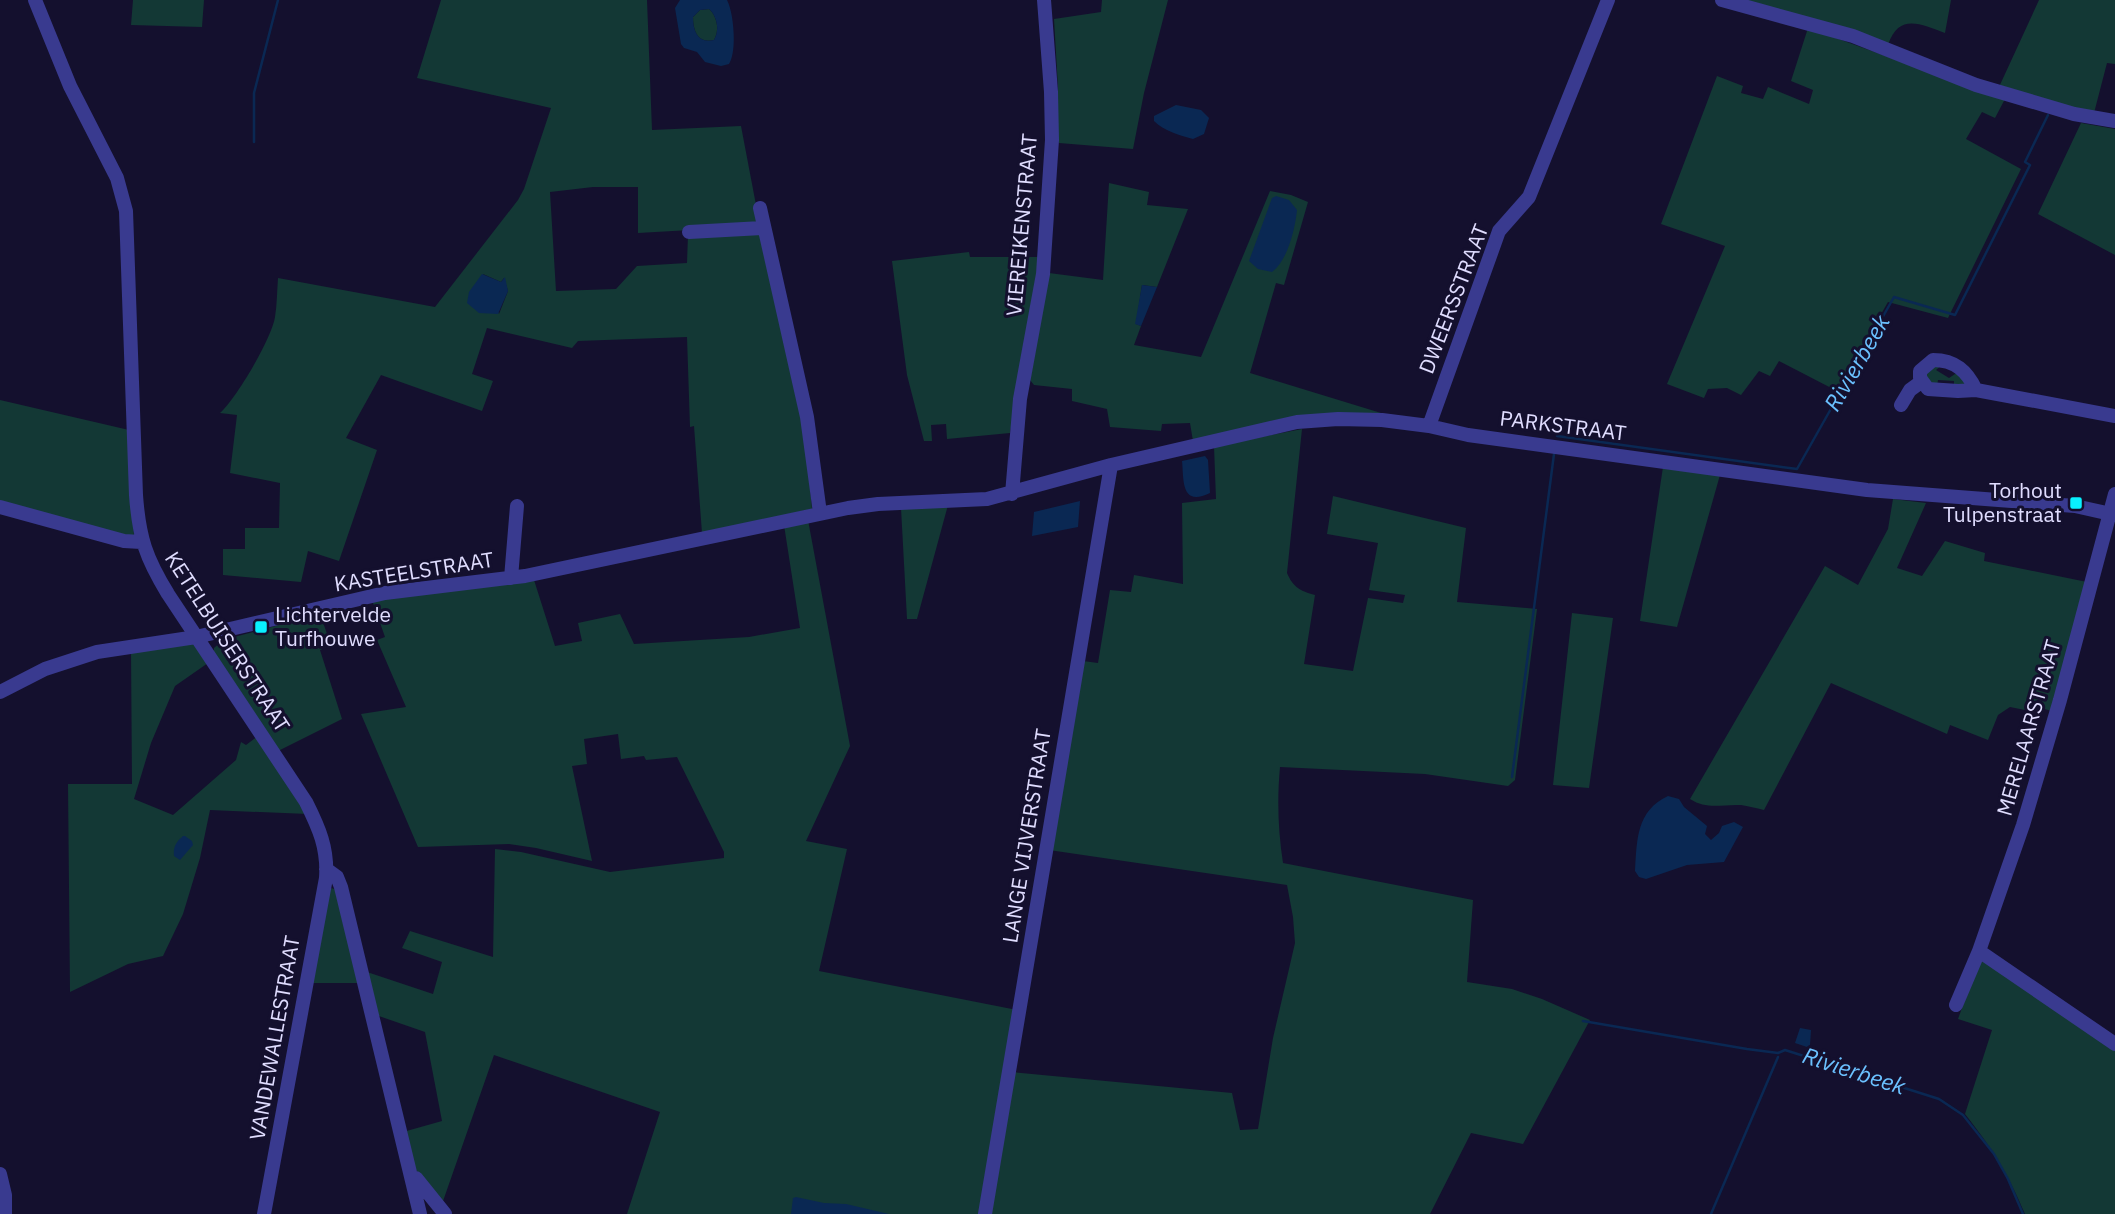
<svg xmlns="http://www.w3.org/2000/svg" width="2115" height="1214" viewBox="0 0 2115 1214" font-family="'IBM Plex Sans',sans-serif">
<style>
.green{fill:#133835;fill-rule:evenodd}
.water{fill:#0a2853;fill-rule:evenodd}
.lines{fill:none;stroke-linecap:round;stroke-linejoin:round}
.stream{stroke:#0a2853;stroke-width:2.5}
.minor{stroke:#393a8f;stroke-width:14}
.poi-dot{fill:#09f1ff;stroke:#14102e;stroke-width:2.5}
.labels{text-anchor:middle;stroke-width:6;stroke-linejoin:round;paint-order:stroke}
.street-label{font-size:21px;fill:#e0ddff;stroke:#14102e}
.poi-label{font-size:21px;fill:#e0ddff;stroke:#14102e;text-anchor:end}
.water-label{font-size:23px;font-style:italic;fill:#6bc1ff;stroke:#14102e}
</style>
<rect width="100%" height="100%" fill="#14102e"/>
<!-- green -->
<path class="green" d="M133 0H204L202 27 131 25Z
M441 0H647L652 130 741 126 760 226 638 233V187H593L550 192 556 291 616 289 637 266 687 263 688 235 749 231 762 235 803 411 812 509 702 533 694 426 690 427 687 337 578 341 572 348 487 328 472 374 493 381 482 411 381 375 346 438 377 450 339 561 308 551 301 582 223 575V549H245V528H279L280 483 230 473 237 415 220 413C236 399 272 338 275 317 277 305 277 291 278 278L435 307 518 200 524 189 551 108 417 78ZM483 274 501 282 504 278 508 291 499 314Z
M1102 0H1168L1144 93 1133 149 1059 143 1056 139 1058 87 1054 19 1101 12Z
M1744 0H1951L1945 33C1920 24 1899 13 1888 45Z
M2039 0H2115V64L2107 63 2094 113 1999 87Z
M709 9C717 16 720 30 714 40 698 44 693 31 693 17L700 10Z
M1808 28 2005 99 1995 118 1982 112 1966 139 2021 169 1948 318 1888 302 1837 391 1779 361 1770 376 1759 371 1741 395 1727 388 1708 389 1704 398 1667 384 1725 246 1661 224 1717 76 1743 86 1741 93 1763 99 1768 87 1809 104 1813 90 1791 81Z
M2081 123 2115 129V255L2038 214Z
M1109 183 1149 192 1147 205 1188 209 1157 287 1142 285 1136 324 1141 326 1134 345 1201 357 1270 191 1291 195 1308 202 1284 285 1276 283 1250 373 1381 413 1193 441 1190 423 1162 424 1161 431 1110 427 1107 409 1072 401V389L1034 385 1030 380 1049 273 1103 280Z
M969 252 970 257H1038L1034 300 1010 433 947 439 946 424 931 425 932 441H924L907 375 892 261Z
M1943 364 1936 370 1949 378 1958 372 1965 383 1964 386 1954 388V381L1938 380 1937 387 1931 386 1923 375 1925 369Z
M0 400 129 430 134 536 127 537 0 504Z
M1302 429 1287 573C1293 587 1300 591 1315 595L1304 664 1353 671 1368 598 1403 603 1405 595 1369 590 1378 543 1327 534 1333 496 1466 528 1457 602 1537 609 1515 780 1508 786 1425 774 1280 767C1277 800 1278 830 1283 863L1473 900 1467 982 1512 989 1542 999 1590 1020 1523 1144 1471 1133 1430 1214H989L1012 1072 1232 1093 1240 1130 1258 1129 1273 1038 1295 943 1293 917 1287 885 1049 850 1083 661 1098 663 1110 590 1131 592 1134 575 1183 584 1182 503 1216 499 1214 446Z
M1663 467 1720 475 1677 627 1640 621Z
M1893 499 1926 503 1897 568 1922 576 1945 541 1985 553 1984 561 2087 582 2052 711 2033 706 2030 711 2010 707 1998 715 1988 740 1950 725 1947 734 1831 683 1764 810C1756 808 1748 806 1741 805 1722 804 1707 810 1690 799L1825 566 1858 585 1888 529Z
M948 505 917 619H907L901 508Z
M808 520 850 746 806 841 847 849 819 971 1017 1010 982 1214H627L660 1112 494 1055 442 1204 413 1166 403 1132 442 1121 425 1032 376 1015 364 971 433 994 442 962 402 948 410 931 493 957 495 849 521 852 610 872 724 858V852L677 757 646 760 644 756 621 759 618 734 584 739 587 764 572 766 592 861 536 848 509 844 418 847 361 714 406 707 377 640 385 637 372 600 534 580 555 646 582 641 578 623 620 614 634 644 749 637 800 628 784 525Z
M1572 613 1613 618 1589 788 1553 785Z
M320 614 331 645 320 650 342 719 278 751 214 654V648L223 640Z
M194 641 208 663 175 686 151 743 134 799 173 815 236 760 241 742 246 745 258 736 308 814 210 810 200 858 183 914 163 956 128 964 70 992 68 784H132L131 651Z
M330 888 336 889 358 983H312Z
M1980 958 2115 1048V1214H2025C2008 1174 1992 1148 1965 1114L1992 1030 1958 1019Z"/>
<!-- water -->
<path class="water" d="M680 0H727C734 13 737 52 729 64L721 66 705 62 697 52 684 48 681 44 675 8ZM709 9C717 16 720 30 714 40 698 44 693 31 693 17L700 10Z
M1176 105 1201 110 1209 118 1204 134 1193 139C1179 135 1164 131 1154 121V116Z
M1276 196 1289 200 1297 210C1295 229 1288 260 1272 272L1258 269 1249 261 1272 198Z
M482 274 501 282 505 277 508 291 498 314 479 313 467 303 469 292Z
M1142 285 1157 287 1141 326 1135 324Z
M1205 456 1208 460 1210 493C1180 508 1184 478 1182 461Z
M1080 501 1078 527 1032 536 1034 512Z
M1668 796 1679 799 1684 807 1707 826 1705 834 1711 840 1719 833 1722 826 1734 822 1743 827 1724 862 1687 865 1646 879 1639 877 1635 871C1637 840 1636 811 1668 796Z
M183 836H185L192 841 193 845 180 860 174 856C173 847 176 842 183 836Z
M1800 1028 1811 1030 1810 1045 1807 1047 1795 1043Z
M796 1197 824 1203 846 1204 889 1214H791L793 1198Z"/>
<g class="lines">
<!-- stream -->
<path class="stream" d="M254 142V93L278 0
M1557 436 1797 469 1894 297 1955 315 2030 165 2025 162 2048 115
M1512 777 1554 454
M1583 1021 1747 1049 1778 1053 1785 1050 1939 1099 1963 1115 1994 1154 2008 1179 2023 1214
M1711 1214 1778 1057"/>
<!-- minor -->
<path class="minor" d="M35 0 70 86 117 178 126 211 136 495C139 538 146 558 168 594L306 802C319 828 328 848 326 878L264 1214
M1722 0 1853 36 1976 85 2074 114 2115 121
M760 208 807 417 820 513
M689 232 762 228
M1976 390C1967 371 1955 360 1933 360L1920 371V378L1928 389 1958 391 1976 390 2115 416
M1901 405 1910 390 1921 382
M1429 426 1499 231 1529 197 1608 0
M1012 494 1020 399 1043 274 1052 140 1051 92 1044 0
M2115 494 2060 700 2023 825 1979 951 2115 1044
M0 507 124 541 141 542
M511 578 517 506
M0 692 45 669 97 652 196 637 385 593 525 576 848 508 878 504 987 499 1111 465 1297 422 1338 419 1382 420 1429 426 1468 435 1867 490 2075 506 2115 515
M326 869 337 877 341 887 420 1214
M1956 1005 1979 951
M0 1174 5 1195V1214
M413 1178H416L445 1214
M985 1214 1111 465"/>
</g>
<!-- markers -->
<g class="poi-dot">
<rect x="2069" y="496" width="14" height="14" rx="3.5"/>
<rect x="254" y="620" width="14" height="14" rx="3.5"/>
</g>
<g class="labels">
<!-- street labels -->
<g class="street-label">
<text transform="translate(1022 225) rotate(-85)" y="7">VIEREIKENSTRAAT</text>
<text transform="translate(1454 299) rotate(-69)" y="7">DWEERSSTRAAT</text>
<text transform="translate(1563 426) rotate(7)" y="7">PARKSTRAAT</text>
<text transform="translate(414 572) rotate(-9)" y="7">KASTEELSTRAAT</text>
<text transform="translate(227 642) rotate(57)" y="7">KETELBUISERSTRAAT</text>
<text transform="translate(2029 728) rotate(-74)" y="7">MERELAARSTRAAT</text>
<text transform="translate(1027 836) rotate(-81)" y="7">LANGE VIJVERSTRAAT</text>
<text transform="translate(275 1038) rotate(-80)" y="7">VANDEWALLESTRAAT</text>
</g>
<!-- poi labels -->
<g class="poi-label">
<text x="2062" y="498">Torhout<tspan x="2062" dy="24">Tulpenstraat</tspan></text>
<text x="275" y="622" text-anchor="start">Lichtervelde<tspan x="275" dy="24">Turfhouwe</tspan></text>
</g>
<!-- water labels -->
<g class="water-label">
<text transform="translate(1857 363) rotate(-60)" y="8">Rivierbeek</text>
<text transform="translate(1854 1071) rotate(18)" y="8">Rivierbeek</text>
</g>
</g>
</svg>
